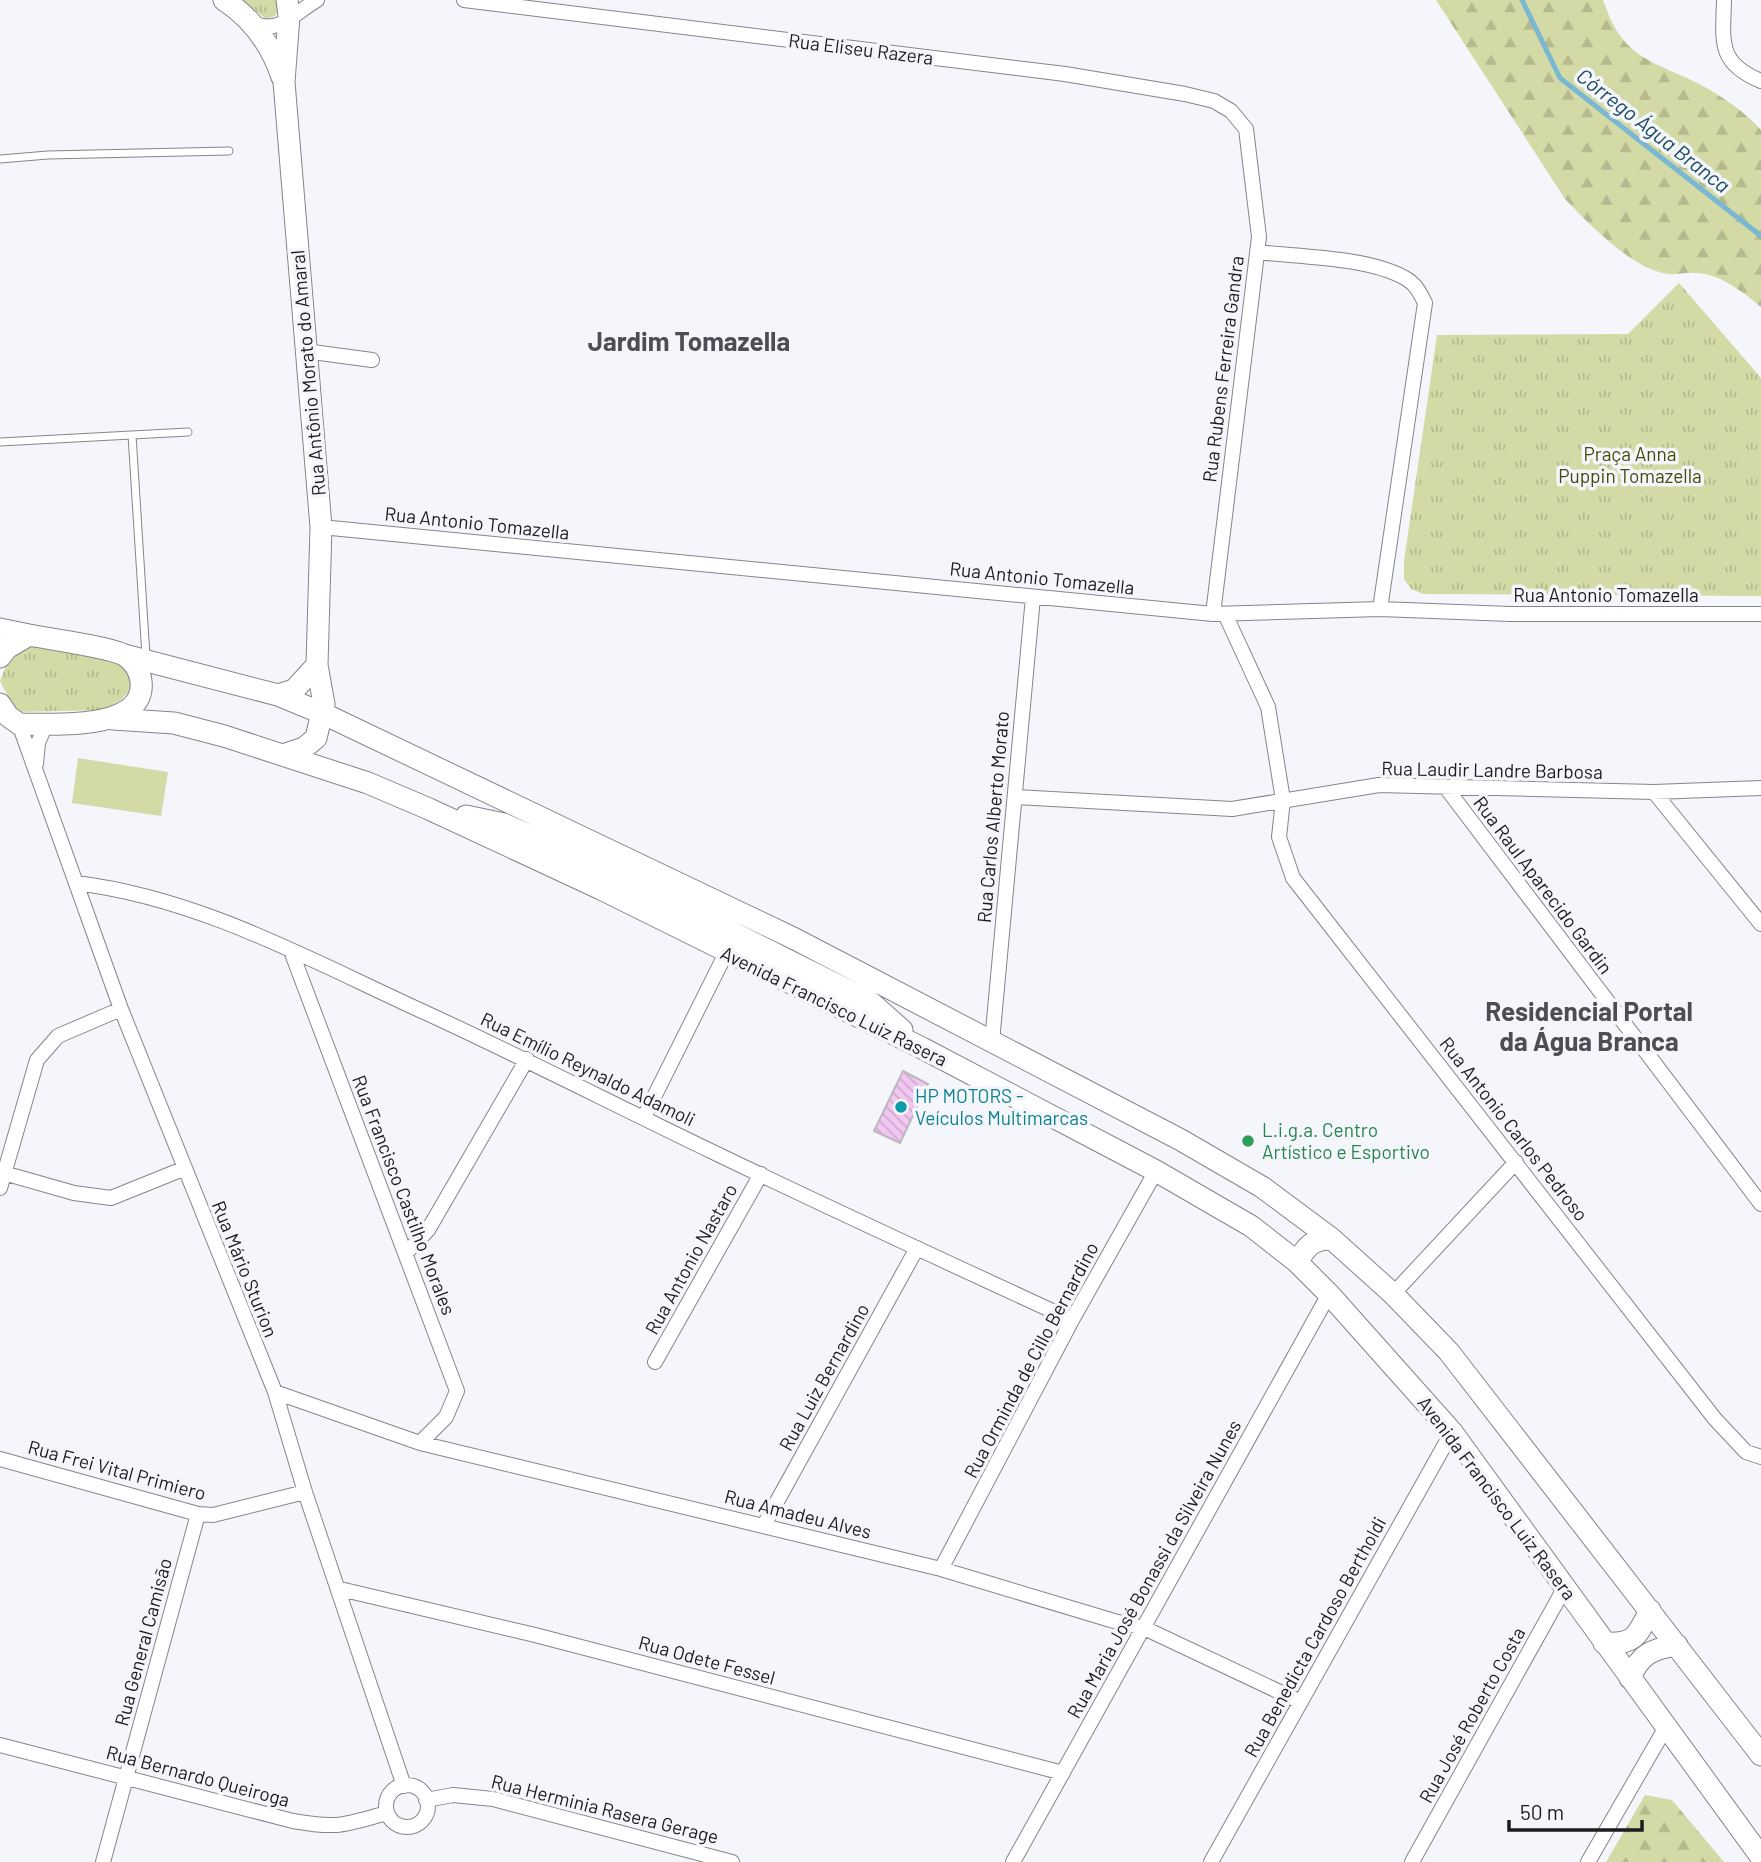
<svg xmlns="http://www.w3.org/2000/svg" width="1761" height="1862" viewBox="0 0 1761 1862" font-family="Barlow,sans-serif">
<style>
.grass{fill:url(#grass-tufts)}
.forest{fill:url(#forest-firs)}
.garden{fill:#d3daa5}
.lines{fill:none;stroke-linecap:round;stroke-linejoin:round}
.stream{stroke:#7ab7d2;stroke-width:5}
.building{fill:url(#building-back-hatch);stroke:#bcb8bc;stroke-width:2}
.lane-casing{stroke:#85868b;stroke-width:9}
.street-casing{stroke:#85868b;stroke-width:16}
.secondary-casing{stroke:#85868b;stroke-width:23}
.lane{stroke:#fff;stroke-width:7}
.street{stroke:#fff;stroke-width:14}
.secondary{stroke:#fff;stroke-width:21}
.culture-dot{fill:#0f9aa8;stroke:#f4f6fc;stroke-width:2.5}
.leisure-dot{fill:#2e9e5b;stroke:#f4f6fc;stroke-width:2.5}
.labels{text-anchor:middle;stroke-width:7;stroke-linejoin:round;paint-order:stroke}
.street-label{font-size:19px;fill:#1b1c1e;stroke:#f4f6fc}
.park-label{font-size:19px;fill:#454a08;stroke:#f4f6fc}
.culture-label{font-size:19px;fill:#0d838f;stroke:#f4f6fc;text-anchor:start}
.leisure-label{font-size:19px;fill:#27864d;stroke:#f4f6fc;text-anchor:start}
.water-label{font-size:21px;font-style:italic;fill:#1a4c60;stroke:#f4f6fc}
.district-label{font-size:26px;font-weight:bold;fill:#4d4e53;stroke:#f4f6fc}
</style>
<defs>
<pattern id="grass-tufts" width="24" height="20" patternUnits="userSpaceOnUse" patternTransform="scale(1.75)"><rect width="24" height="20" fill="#d3daa5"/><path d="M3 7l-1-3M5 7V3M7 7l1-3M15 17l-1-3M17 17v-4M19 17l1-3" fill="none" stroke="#b5ba8e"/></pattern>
<pattern id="forest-firs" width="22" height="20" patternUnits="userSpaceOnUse" patternTransform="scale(1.75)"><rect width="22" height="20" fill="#d3daa5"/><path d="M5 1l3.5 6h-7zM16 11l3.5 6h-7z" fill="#b5ba8e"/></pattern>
<pattern id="building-back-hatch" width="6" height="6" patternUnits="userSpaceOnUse" patternTransform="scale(1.75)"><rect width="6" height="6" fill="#f1c6f1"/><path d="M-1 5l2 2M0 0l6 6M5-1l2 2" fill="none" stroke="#ceaace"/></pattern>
</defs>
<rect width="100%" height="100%" fill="#f4f6fc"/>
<!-- grass -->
<path class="grass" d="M242 0H279L281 7 275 16 266 19Z
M1679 283 1761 378V596L1423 594 1411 589 1404 579V561L1437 335 1628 334Z
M28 645 116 661 130 671 133 687 121 700 105 710 16 712 0 681 6 665Z"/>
<!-- forest -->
<path class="forest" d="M1436 0H1603C1607 11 1612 24 1619 34 1637 62 1674 70 1701 85 1723 97 1744 111 1761 130V307C1743 292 1719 273 1695 273 1686 272 1677 275 1668 274 1632 269 1589 224 1565 199Z
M1645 1795 1672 1800 1724 1862H1606Z"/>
<!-- garden -->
<path class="garden" d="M78 758 168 772 161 816 72 803Z"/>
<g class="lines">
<!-- stream -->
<path class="stream" d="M1522 0 1560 78 1761 236"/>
</g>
<!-- building -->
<path class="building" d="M903 1071 928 1084 900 1143 874 1131Z"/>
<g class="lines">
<!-- lane casing -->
<g class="lane-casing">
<path id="lane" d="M0 159 48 155 229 151
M132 435 146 656
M0 442 188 432"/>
</g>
<!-- street casing -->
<g class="street-casing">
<path id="street" d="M464 0 1065 74 1185 94 1214 101 1231 111 1246 129 1259 237 1213 614
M1724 0C1723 41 1717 63 1761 81
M253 23C280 35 294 13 317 0
M1257 252C1300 257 1368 257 1405 278 1416 284 1420 293 1425 303L1380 609
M305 351 372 360
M321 527 1213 614 1380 609 1510 614H1761
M1225 614 1268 707 1283 800 1279 837 1293 878 1715 1419 1746 1452 1761 1457
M19 724 121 1009 275 1392 305 1492 404 1786
M36 764 38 743 46 724
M1447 789 1761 1204
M1654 792 1761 924
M1015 797 1232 809 1379 785 1654 792 1761 788
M76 883C200 898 312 961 424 1012 522 1057 617 1106 715 1153 833 1210 953 1265 1072 1320
M291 951 457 1391 446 1417 420 1443
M992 1042 1033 597
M644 1117 726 953
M0 1172 74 1193 111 1198 183 1169
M0 1188 37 1060 58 1036 121 1009
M406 1253 428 1230 527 1059
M1393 1294 1516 1162
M655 1362 761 1174
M275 1392 420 1443 941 1569 1114 1621 1144 1628 1301 1702
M0 1459 198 1514 213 1515 305 1492
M764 1525 917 1248
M941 1569 1072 1320 1156 1171
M340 1589 535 1635 1063 1773
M0 1745 293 1821C339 1829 343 1825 387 1813
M386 1806a21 21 0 1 1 42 0a21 21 0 1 1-42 0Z
M426 1800 453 1795 493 1799 732 1862
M103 1862 198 1514
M1013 1862 1329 1294
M1211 1862 1452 1432
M1412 1862 1565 1587
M1588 1862 1666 1727"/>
</g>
<!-- secondary casing -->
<g class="secondary-casing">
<path id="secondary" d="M224 0C253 19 271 44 282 77
M0 629 29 635
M124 655 278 695 324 714 795 939 1181 1140 1262 1187 1332 1239 1393 1294 1449 1352 1761 1755
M0 657 7 648 29 635C49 639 109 647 124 655 133 660 140 671 141 681 147 732 49 724 19 724L8 716 0 704
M278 695 294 690 317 665
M113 719 174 723 224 736 368 783 429 809 601 889 922 1048 1156 1171 1251 1226 1297 1262 1329 1294 1452 1432 1761 1857
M286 754 304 748 316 738 324 704 317 665 321 527 284 82 289 16 287 0
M466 816 504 824 610 871 869 1001 902 1030
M1297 1262C1307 1246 1312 1239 1332 1239
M1604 1643C1635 1645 1638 1635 1650 1610
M1630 1678C1640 1654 1652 1649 1677 1645"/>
</g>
<!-- lane -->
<use href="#lane" class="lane"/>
<!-- street -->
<use href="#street" class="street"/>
<!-- secondary -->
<use href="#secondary" class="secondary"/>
</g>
<!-- markers -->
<circle class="culture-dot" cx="901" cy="1107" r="7"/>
<circle class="leisure-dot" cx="1248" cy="1141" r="7"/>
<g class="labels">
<!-- street labels -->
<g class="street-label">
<text transform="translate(861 49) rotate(7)" y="7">Rua Eliseu Razera</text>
<text transform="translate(1223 369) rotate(-83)" y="7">Rua Rubens Ferreira Gandra</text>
<text transform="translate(308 373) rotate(-95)" y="7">Rua Antônio Morato do Amaral</text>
<text transform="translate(477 523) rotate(6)" y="7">Rua Antonio Tomazella</text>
<text transform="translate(1042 578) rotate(6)" y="7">Rua Antonio Tomazella</text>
<text x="1606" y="602">Rua Antonio Tomazella</text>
<text transform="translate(1492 770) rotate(1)" y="7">Rua Laudir Landre Barbosa</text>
<text transform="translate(993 817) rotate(-85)" y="7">Rua Carlos Alberto Morato</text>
<text transform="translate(1543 885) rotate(53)" y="7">Rua Raul Aparecido Gardin</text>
<text transform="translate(834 1006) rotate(26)" y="7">Avenida Francisco Luiz Rasera</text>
<text transform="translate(588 1069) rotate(26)" y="7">Rua Emílio Reynaldo Adamoli</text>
<text transform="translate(1514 1129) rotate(52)" y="7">Rua Antonio Carlos Pedroso</text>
<text transform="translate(404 1195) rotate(69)" y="7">Rua Francisco Castilho Morales</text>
<text transform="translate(691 1259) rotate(-61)" y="7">Rua Antonio Nastaro</text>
<text transform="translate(245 1269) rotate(68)" y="7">Rua Mário Sturion</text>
<text transform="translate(1031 1360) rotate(-62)" y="7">Rua Orminda de Cillo Bernardino</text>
<text transform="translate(824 1377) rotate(-61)" y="7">Rua Luiz Bernardino</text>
<text transform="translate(117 1470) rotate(15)" y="7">Rua Frei Vital Primiero</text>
<text transform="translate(1497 1498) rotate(53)" y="7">Avenida Francisco Luiz Rasera</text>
<text transform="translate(798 1514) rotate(14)" y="7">Rua Amadeu Alves</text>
<text transform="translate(1154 1569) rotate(-61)" y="7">Rua Maria José Bonassi da Silveira Nunes</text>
<text transform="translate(1315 1637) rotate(-61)" y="7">Rua Benedicta Cardoso Bertholdi</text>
<text transform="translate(143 1642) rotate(-75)" y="7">Rua General Camisão</text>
<text transform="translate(707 1660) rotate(15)" y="7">Rua Odete Fessel</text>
<text transform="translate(1472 1715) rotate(-61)" y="7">Rua José Roberto Costa</text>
<text transform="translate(198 1776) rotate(15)" y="7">Rua Bernardo Queiroga</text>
<text transform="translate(605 1809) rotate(14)" y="7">Rua Herminia Rasera Gerage</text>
</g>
<!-- park labels -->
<g class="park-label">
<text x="1630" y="461">Praça Anna<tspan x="1630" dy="22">Puppin Tomazella</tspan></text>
</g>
<!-- culture labels -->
<g class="culture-label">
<text x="915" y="1103">HP MOTORS -<tspan x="915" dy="22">Veículos Multimarcas</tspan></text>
</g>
<!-- leisure labels -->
<g class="leisure-label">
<text x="1262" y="1137">L.i.g.a. Centro<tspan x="1262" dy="22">Artístico e Esportivo</tspan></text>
</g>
<!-- water labels -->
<g class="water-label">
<text transform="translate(1653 131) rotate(38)" y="7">Córrego Água Branca</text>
</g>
<!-- district labels -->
<g class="district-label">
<text x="689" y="351">Jardim Tomazella</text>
<text x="1589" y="1021">Residencial Portal<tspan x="1589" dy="30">da Água Branca</tspan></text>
</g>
</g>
<!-- scale -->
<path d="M1509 1820v10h133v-10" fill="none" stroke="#1b1c1e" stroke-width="3.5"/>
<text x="1520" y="1820" font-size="21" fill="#1b1c1e" stroke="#f4f6fc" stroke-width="5" paint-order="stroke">50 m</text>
</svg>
